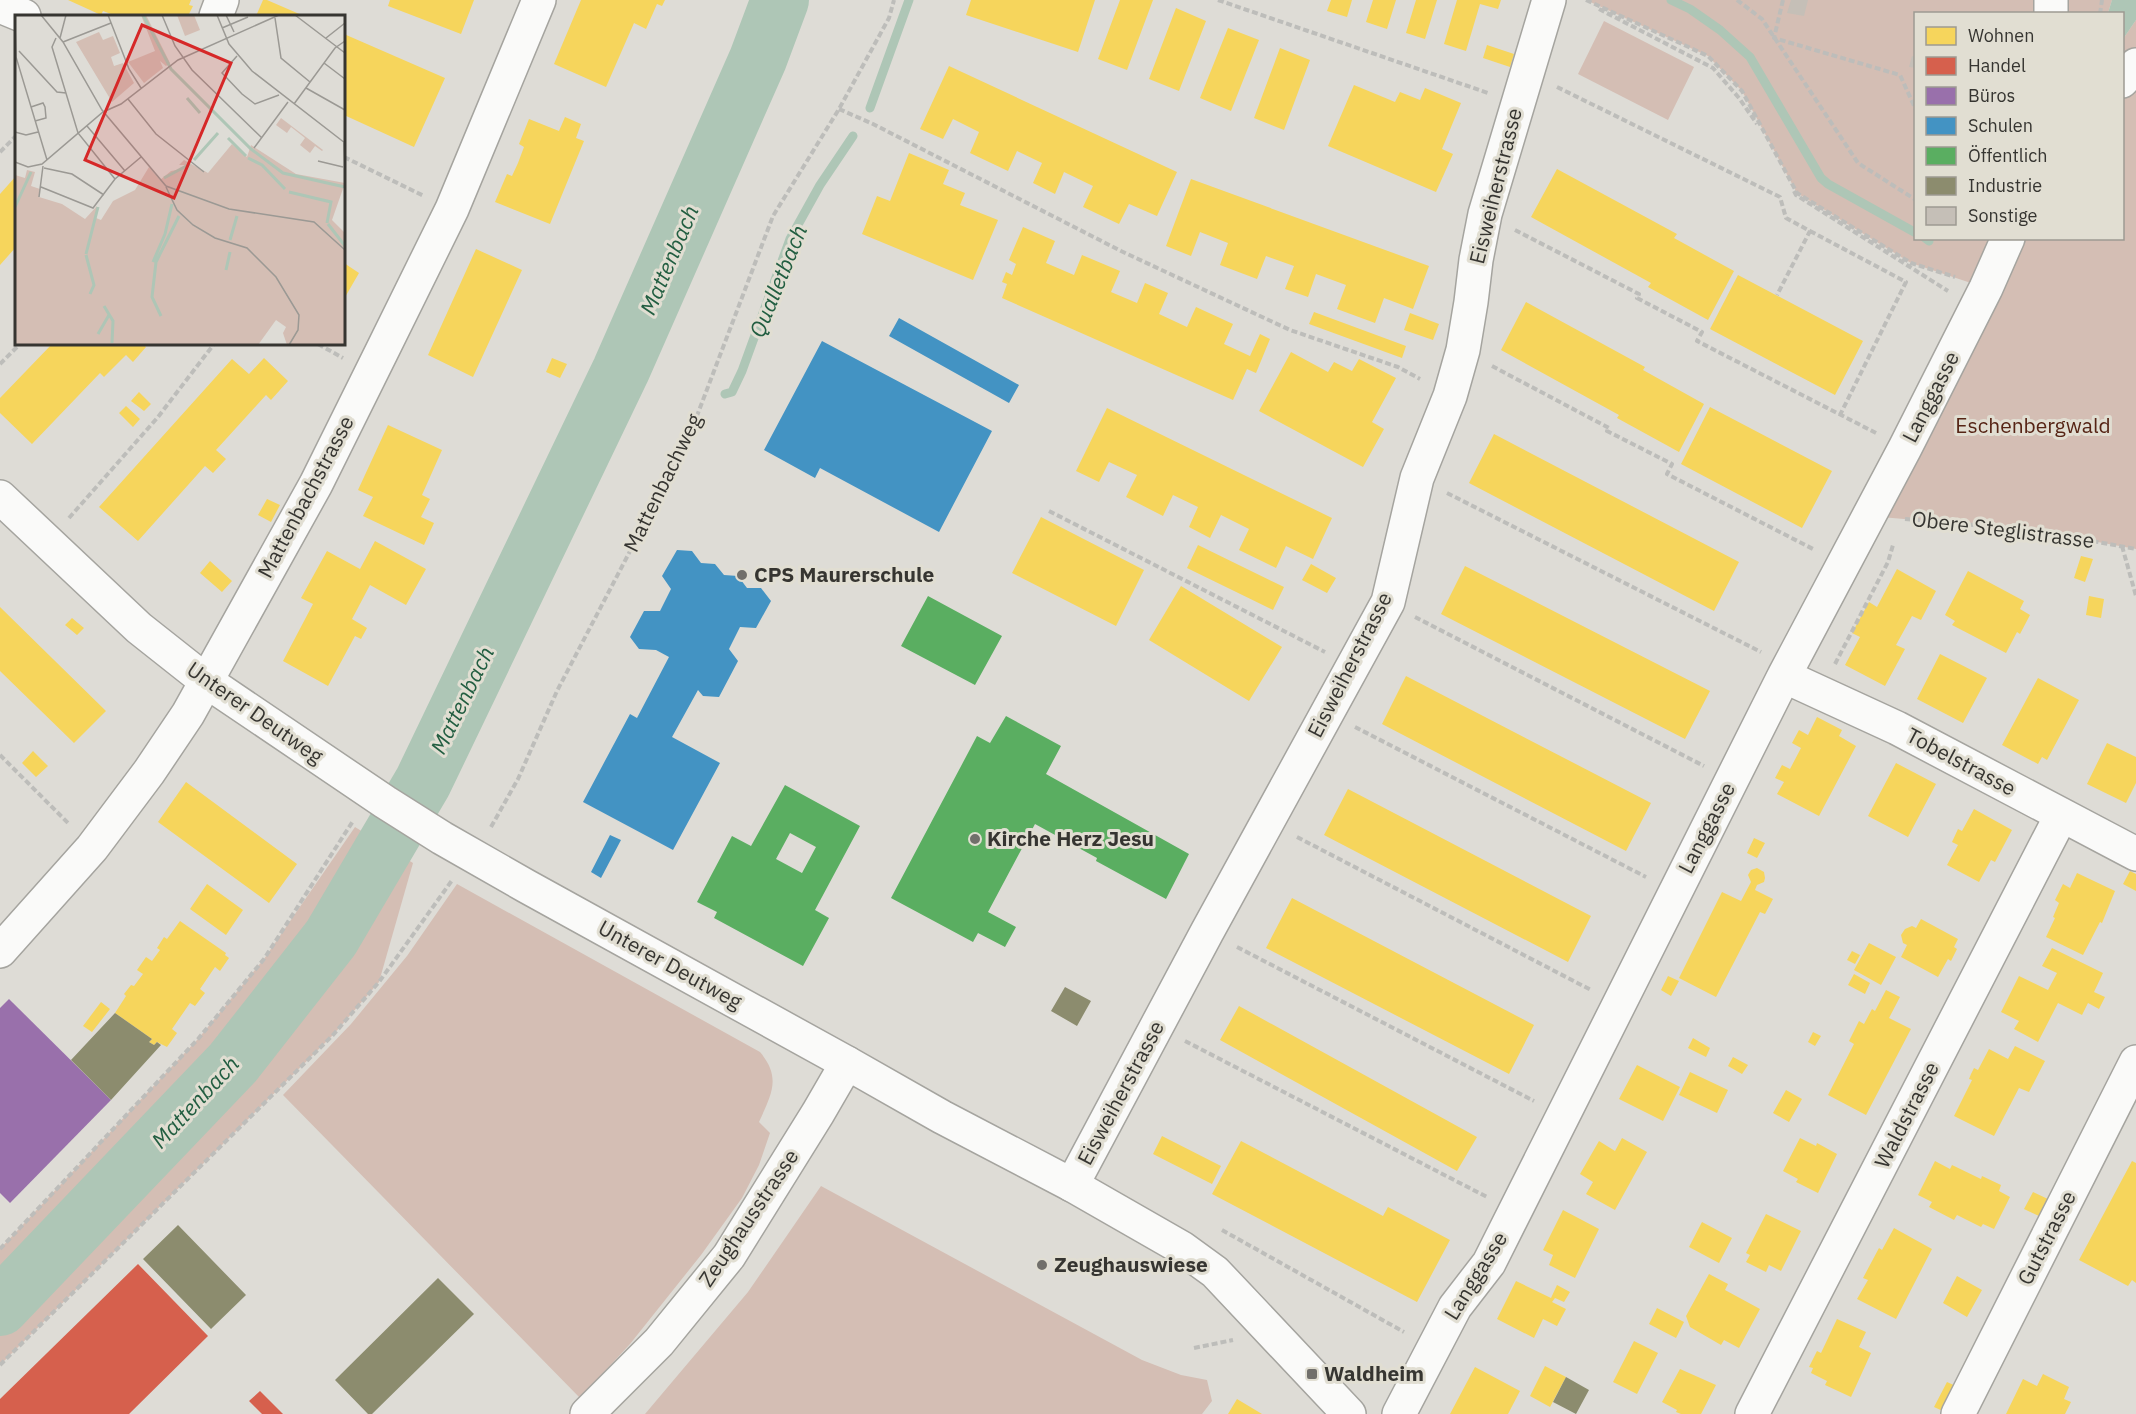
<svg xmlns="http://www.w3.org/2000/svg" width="2136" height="1414" viewBox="0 0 2136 1414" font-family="'IBM Plex Sans',sans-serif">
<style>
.green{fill:#d4beb4}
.water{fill:#aec6b6}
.homes{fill:#f6d55c}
.shops{fill:#d6604d}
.offices{fill:#9970ab}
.schools{fill:#4393c3}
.public{fill:#5aae61;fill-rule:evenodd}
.industry{fill:#8c8c6e}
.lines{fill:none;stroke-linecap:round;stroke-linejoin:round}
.stream{stroke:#aec6b6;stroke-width:9}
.river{stroke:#aec6b6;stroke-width:58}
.building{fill:#c5bfb7}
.minor-casing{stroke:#a5a49f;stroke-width:36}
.tertiary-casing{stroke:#a5a49f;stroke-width:36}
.secondary-casing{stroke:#a5a49f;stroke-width:36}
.path{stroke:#bdbdba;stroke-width:4;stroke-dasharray:6 3;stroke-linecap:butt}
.minor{stroke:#fafaf9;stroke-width:33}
.tertiary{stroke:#fafaf9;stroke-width:33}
.secondary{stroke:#fafaf9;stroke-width:33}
.poi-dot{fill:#716f6b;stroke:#e1ded2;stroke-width:2}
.labels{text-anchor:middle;stroke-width:6;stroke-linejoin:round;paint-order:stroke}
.street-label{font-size:21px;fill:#363531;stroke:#e1ded2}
.park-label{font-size:21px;fill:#562415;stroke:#e1ded2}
.poi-label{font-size:21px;font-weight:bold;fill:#363531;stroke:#e1ded2;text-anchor:start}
.water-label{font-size:22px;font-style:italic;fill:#225e41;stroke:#e1ded2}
.inset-river{fill:none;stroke:#aec6b6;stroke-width:3}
.inset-road{fill:none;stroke:#9b9994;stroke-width:1.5}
.view{fill:#d62828;fill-opacity:0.15;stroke:#d62828;stroke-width:3}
.inset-edge{fill:none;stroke:#363531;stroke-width:3}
</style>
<rect width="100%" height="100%" fill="#dedcd6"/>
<!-- green -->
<path class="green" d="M1586 0H2112L2108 13 1916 14V238H2122L2123 39 2136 20V549L2032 530 1869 516 1986 288 1911 263 1797 193 1742 91 1708 56Z
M1604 21 1694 67 1668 120 1578 74Z
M355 827 413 863 379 982 333 1035 0 1365V1249L198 1039 264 959Z
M457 884 760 1052C782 1078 771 1095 759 1122L770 1133 759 1165 742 1198 701 1255 630 1344 580 1398 283 1095 351 1024 407 956Z
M821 1186 1142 1360 1181 1375 1207 1380 1212 1401 1202 1414H645L748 1292Z"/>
<!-- water -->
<path class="water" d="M2112 0H2136V20L2123 39 2122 14 2108 13Z"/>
<!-- homes -->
<path class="homes" d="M68 0H191L189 5 193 6 188 16H116L103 11 101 15Z
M263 0H267L304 16H256Z
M390 0H474L461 34 388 6Z
M581 0H665L662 6 657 4 646 29 634 23 606 87 554 64Z
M971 0H1095L1078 52 966 15Z
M1120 0H1153L1127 70 1098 59Z
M1331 0H1352L1347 17 1327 11Z
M1373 0H1396L1387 29 1366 22Z
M1416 0H1437L1425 39 1406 33Z
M1457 0H1501L1498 9 1480 4 1466 51 1444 44Z
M1176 8 1206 21 1179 91 1149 79Z
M1228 28 1259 40 1231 111 1200 98Z
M344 34 445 78 414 147 344 115Z
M1487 45 1514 54 1510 67 1483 58Z
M1280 48 1310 60 1284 130 1254 118Z
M949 66 1177 172 1157 216 1129 204 1119 224 1083 207 1093 186 1064 172 1055 194 1033 183 1042 163 1017 151 1008 171 970 153 979 132 953 119 943 139 920 129Z
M1354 85 1395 102 1400 92 1420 100 1425 88 1461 103 1442 149 1453 154 1436 192 1328 146Z
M565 117 581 124 576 138 584 141 550 224 495 202 507 174 512 176 518 163 524 147 519 144 529 119 559 131Z
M909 153 949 170 943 184 965 193 960 205 998 220 973 280 862 234 877 196 890 201Z
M1557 169 1677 234 1674 238 1734 271 1708 320 1648 287 1651 283 1531 217Z
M16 176V247L0 265V194Z
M1191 179 1429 266 1413 309 1384 298 1375 323 1337 309 1346 285 1316 274 1308 297 1285 289 1294 266 1266 256 1257 279 1220 265 1228 243 1200 232 1191 256 1166 246Z
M1023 227 1055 241 1046 263 1074 275 1082 255 1120 271 1111 292 1137 303 1145 283 1168 293 1159 314 1187 327 1196 307 1233 324 1224 344 1250 356 1260 334 1270 339 1256 373 1247 369 1233 400 1002 298 1007 284 1002 282 1006 272 1012 275 1016 264 1009 260Z
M476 249 522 270 473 377 428 355Z
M344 263 359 273 344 299Z
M1738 275 1863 341 1835 395 1710 329Z
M1526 302 1645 367 1643 370 1704 404 1679 452 1617 418 1619 415 1501 350Z
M1314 312 1406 346 1402 358 1309 324Z
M1410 313 1439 324 1433 340 1404 330Z
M52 344H142L146 347 133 362 126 355 104 377 100 373 32 444 0 413V398Z
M1291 352 1328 372 1334 362 1352 371 1359 359 1396 378 1372 422 1384 429 1363 467 1259 411Z
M264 358 288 381 271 400 266 395 216 450 226 459 213 473 205 466 138 541 99 507 232 359 249 374Z
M552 358 567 364 560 378 546 372Z
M139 392 151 404 144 411 131 401Z
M126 406 140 419 133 427 119 413Z
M1710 407 1832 471 1802 528 1681 464Z
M1107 408 1332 518 1313 559 1286 546 1276 568 1239 550 1249 529 1221 515 1210 538 1189 527 1198 507 1173 495 1163 516 1126 497 1137 475 1109 462 1099 482 1076 471Z
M388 425 442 450 422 495 430 499 421 517 434 523 424 545 363 516 373 497 358 490Z
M1494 434 1739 562 1714 611 1469 483Z
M267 499 280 505 271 522 258 515Z
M1041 517 1144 570 1116 626 1012 573Z
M375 541 426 569 406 605 370 585 352 619 367 628 361 639 355 636 328 686 283 661 313 604 301 598 327 551 360 569Z
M1198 545 1284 587 1273 610 1187 568Z
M2081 556 2093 559 2085 582 2074 578Z
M210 561 232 581 222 592 200 573Z
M1311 564 1336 578 1327 593 1302 580Z
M1465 566 1710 691 1685 739 1441 614Z
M1897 569 1936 591 1921 620 1912 616 1896 645 1905 649 1885 686 1845 665 1860 637 1852 633 1869 602 1877 607Z
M1968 571 2024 601 2020 609 2030 615 2020 634 2017 632 2006 653 1952 625 1955 621 1945 615Z
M1181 586 1282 647 1249 701 1149 640Z
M2089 596 2104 599 2101 618 2086 615Z
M0 607 106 711 74 743 0 671Z
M72 618 84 628 77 635 65 625Z
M1940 654 1987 678 1963 723 1917 699Z
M1406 676 1651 803 1626 851 1382 724Z
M2038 678 2079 700 2047 760 2042 757 2038 764 2002 745Z
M1817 717 1842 730 1839 736 1856 746 1819 816 1777 794 1784 782 1775 778 1782 765 1790 769 1801 748 1792 743 1799 730 1808 735Z
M2107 743 2136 757V783L2126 803 2087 784Z
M33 751 48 766 36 777 22 763Z
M1896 763 1936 784 1908 837 1868 816Z
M186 782 297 864 269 903 158 822Z
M1348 789 1591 916 1568 962 1324 835Z
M1974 809 2012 830 1995 862 1991 860 1979 882 1947 865 1958 845 1952 842 1958 829 1962 831Z
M1754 838 1765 843 1757 858 1747 853Z
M1757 868 1764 872 1765 878 1764 882 1757 885 1755 890 1773 899 1765 914 1760 912 1716 997 1679 978 1722 892 1741 901 1751 882 1748 875 1751 870Z
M2130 871 2136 874V891L2123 884Z
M2077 873 2115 891 2102 923 2100 922 2083 955 2046 937 2055 918 2053 917 2059 903 2055 900 2063 884 2070 888Z
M207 884 243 910 226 935 190 909Z
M1292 898 1534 1025 1509 1074 1266 948Z
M1921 919 1958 939 1954 947 1957 949 1951 961 1948 959 1938 977 1901 957 1907 945 1903 943 1901 935 1905 929 1912 926 1916 928Z
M180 921 226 953 225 955 229 958 220 971 215 967 200 989 205 993 195 1006 190 1003 172 1029 177 1033 167 1047 157 1042 154 1045 149 1042 152 1039 115 1013 126 996 124 994 131 985 134 986 143 974 137 970 146 957 152 961 160 950 157 948 164 937 167 939Z
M1869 943 1896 957 1881 985 1854 970Z
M2052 948 2103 973 2094 992 2105 997 2099 1009 2088 1003 2082 1015 2058 1003 2038 1042 2014 1029 2019 1021 2001 1012 2019 976 2048 990 2057 973 2042 966Z
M1852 951 1860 955 1855 964 1847 960Z
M1854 974 1870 983 1865 994 1848 985Z
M1668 976 1679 981 1671 996 1661 990Z
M1886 990 1900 997 1889 1018 1911 1029 1866 1115 1828 1095 1854 1044 1849 1041 1859 1021 1864 1024 1872 1009 1875 1011Z
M101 1002 110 1009 92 1032 83 1026Z
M1239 1006 1477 1137 1457 1171 1220 1040Z
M1813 1032 1821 1036 1815 1046 1808 1042Z
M1693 1038 1710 1048 1706 1057 1688 1048Z
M2015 1046 2045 1061 2029 1092 2019 1088 1994 1136 1954 1116 1972 1080 1969 1079 1971 1074 1974 1068 1978 1070 1989 1049 2008 1059Z
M1733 1057 1748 1065 1742 1074 1728 1066Z
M1637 1065 1680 1087 1663 1121 1619 1099Z
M1690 1072 1728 1090 1717 1113 1679 1095Z
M1786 1090 1802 1099 1789 1122 1773 1113Z
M1162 1136 1221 1166 1212 1184 1153 1154Z
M1622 1138 1647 1152 1615 1210 1586 1194 1593 1182 1580 1174 1599 1141 1615 1151Z
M1800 1138 1816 1146 1817 1143 1837 1154 1818 1193 1796 1182 1798 1179 1783 1171Z
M1241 1141 1383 1216 1388 1207 1450 1240 1417 1302 1212 1194Z
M1935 1161 1950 1169 1952 1165 1981 1179 1982 1176 2001 1185 1999 1191 2010 1197 1994 1229 1983 1224 1981 1227 1957 1215 1954 1220 1929 1207 1932 1202 1918 1195Z
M2132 1161 2136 1163V1283L2132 1280 2128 1286 2079 1260Z
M2033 1192 2050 1200 2041 1217 2024 1209Z
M1563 1210 1599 1229 1575 1278 1549 1265 1553 1255 1543 1250Z
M1766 1214 1801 1231 1781 1271 1769 1265 1766 1272 1746 1262 1750 1255 1746 1253Z
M1702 1222 1732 1238 1719 1263 1689 1247Z
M1894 1228 1932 1249 1896 1319 1857 1299 1868 1280 1863 1278 1879 1248 1882 1250Z
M1709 1274 1728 1284 1725 1290 1760 1309 1739 1348 1724 1340 1721 1345 1690 1327 1686 1316Z
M1957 1276 1982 1290 1967 1317 1943 1303Z
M1516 1281 1551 1298 1557 1285 1570 1292 1564 1302 1555 1298 1552 1302 1566 1309 1557 1326 1543 1319 1534 1338 1497 1319Z
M1657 1308 1684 1322 1676 1338 1649 1324Z
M1837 1319 1866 1332 1859 1347 1871 1353 1851 1397 1825 1385 1827 1381 1811 1373 1813 1368 1809 1367 1817 1351 1821 1353Z
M1634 1341 1658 1353 1637 1394 1613 1382Z
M1545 1366 1566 1377 1550 1407 1530 1396Z
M1475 1367 1520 1391 1508 1414H1450Z
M1680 1369 1716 1385 1701 1414H1681L1676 1412 1677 1410 1662 1402Z
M2043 1374 2069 1387 2064 1399 2071 1402 2065 1414H2006L2023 1379 2037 1386Z
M1947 1382 1958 1387 1945 1412 1934 1407Z
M1237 1399 1262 1414H1228Z"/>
<!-- shops -->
<path class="shops" d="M138 1264 208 1336 129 1414H0V1399Z
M260 1391 283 1414H262L249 1401Z"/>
<!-- offices -->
<path class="offices" d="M9 999 111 1100 10 1203 0 1193V1008Z"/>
<!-- schools -->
<path class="schools" d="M899 318 1019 385 1009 403 889 336Z
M822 341 992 431 939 532 820 468 815 478 764 450Z
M677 550 692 551 701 563 715 564 724 575 738 576 747 588H761L771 601 756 628 740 627 729 649 738 661 719 697 703 696 698 690 672 737 720 763 673 850 583 802 630 714 637 718 669 657 656 650 639 649 630 637 644 611H660L671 589 662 576Z
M610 835 621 840 601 878 591 872Z"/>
<!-- public -->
<path class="public" d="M928 596 1002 636 975 685 901 646Z
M1006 716 1061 746 1046 774 1189 854 1166 899 1096 861 1097 858 1035 824 988 912 1016 927 1005 947 978 933 973 942 891 898 977 736 990 743Z
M785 785 860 826 815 910 829 918 803 966 714 918 717 912 697 902 732 836 751 846ZM790 833 816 847 802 873 776 859Z"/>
<!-- industry -->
<path class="industry" d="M1065 987 1091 1001 1077 1026 1051 1011Z
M115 1013 152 1039 149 1042 154 1045 157 1042 161 1045 111 1100 71 1060Z
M178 1225 246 1295 211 1329 143 1259Z
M438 1278 474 1314 372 1414H368L335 1380Z
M1566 1377 1589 1390 1576 1414 1553 1402Z"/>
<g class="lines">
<!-- stream -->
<path class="stream" d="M1671 0 1690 9 1720 30 1750 57 1821 178 1828 184 1916 233
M870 108 909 0
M1925 238 1929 241
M621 370 626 371
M725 394 732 392 742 371 790 239 820 185 853 136"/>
<!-- river -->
<path class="river" d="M0 1307 233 1063 331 938 423 782 621 370 758 59 780 0"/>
</g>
<!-- building -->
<path class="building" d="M1791 0H1808L1804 16 1787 13Z
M1912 56 1916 57V68L1909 67Z"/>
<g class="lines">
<!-- minor casing -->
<g class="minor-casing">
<path id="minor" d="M0 6 24 16
M2051 14V0
M216 16 222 0
M2122 81 2136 65
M1784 676 1897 728 2136 854
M0 951 92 848 149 772 188 714 316 484 382 351 452 209 539 0
M1072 1185 1207 932 1388 602 1417 478 1450 396 1463 350 1471 302 1476 260 1485 214 1549 0
M1399 1414 1455 1307 1489 1263 1784 676 1905 448 1986 288 2008 238
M1752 1414 2061 816
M1958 1414 2136 1062"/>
</g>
<!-- tertiary casing -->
<g class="tertiary-casing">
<path id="tertiary" d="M587 1414 659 1342 729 1256 818 1113 847 1063"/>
</g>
<!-- secondary casing -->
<g class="secondary-casing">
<path id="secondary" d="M0 497 139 628 206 681 385 802 442 838 526 886 847 1063 942 1117 1072 1185 1182 1248 1215 1272 1349 1414"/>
</g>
<!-- path -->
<path class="path" d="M1218 0 1488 93
M1586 0 1708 56 1742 91 1797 193 1911 263 1955 277
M1737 0 1762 19 1858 163 1916 200
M1783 0 1774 38 1900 75 1916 110
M1599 9 1713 68 1739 98 1757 124
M2100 14 2102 0
M1557 87 1780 197 1786 218 1810 231 1777 295
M839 109 873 124 1121 251 1290 330 1398 367 1420 379
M0 152 16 136
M344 157 424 196
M1794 191 1796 195 1948 291
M1515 230 1639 294 1637 298 1702 332 1697 341 1876 433
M1810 231 1906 282 1840 415
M318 344 343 358
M0 364 20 344
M1492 366 1609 428 1607 431 1672 464 1667 474 1815 550
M1447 493 1761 652
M1049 511 1325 652
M69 518 158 417 214 344
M1905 519 2032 530 2136 549
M2122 546 2136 596
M1415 617 1704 766
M1835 664 1888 562 1893 545
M1355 727 1646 877
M0 755 69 824
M491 827 518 779 557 691 687 442 773 216 839 109 889 18 894 0
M1297 837 1591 990
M1237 947 1534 1101
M1185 1041 1487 1197
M1222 1230 1404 1332
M0 1249 198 1039 264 959 353 821
M1194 1348 1233 1340
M0 1365 333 1035 379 982 453 879"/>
<!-- minor -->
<use href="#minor" class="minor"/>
<!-- tertiary -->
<use href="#tertiary" class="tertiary"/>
<!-- secondary -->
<use href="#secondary" class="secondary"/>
</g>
<!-- markers -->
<g class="poi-dot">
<circle cx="742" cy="575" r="6"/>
<circle cx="975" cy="839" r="6"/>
<circle cx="1042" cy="1265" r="6"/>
<rect x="1306" y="1368" width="12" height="12" rx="3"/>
</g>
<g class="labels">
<!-- street labels -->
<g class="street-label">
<text transform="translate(1496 186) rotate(-76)" y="7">Eisweiherstrasse</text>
<text transform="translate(1931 397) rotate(-63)" y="7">Langgasse</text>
<text transform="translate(663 483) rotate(-64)" y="7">Mattenbachweg</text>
<text transform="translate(306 497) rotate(-62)" y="7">Mattenbachstrasse</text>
<text transform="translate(2003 530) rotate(7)" y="7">Obere Steglistrasse</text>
<text transform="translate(1350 665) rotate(-63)" y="7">Eisweiherstrasse</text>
<text transform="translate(255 713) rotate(35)" y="7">Unterer Deutweg</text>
<text transform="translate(1961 762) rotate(28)" y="7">Tobelstrasse</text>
<text transform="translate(1707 828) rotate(-63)" y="7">Langgasse</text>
<text transform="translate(670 965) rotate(29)" y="7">Unterer Deutweg</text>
<text transform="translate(1121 1093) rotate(-62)" y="7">Eisweiherstrasse</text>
<text transform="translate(1907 1115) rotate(-63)" y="7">Waldstrasse</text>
<text transform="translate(749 1218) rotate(-56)" y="7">Zeughausstrasse</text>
<text transform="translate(2047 1238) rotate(-63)" y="7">Gutstrasse</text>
<text transform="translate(1476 1276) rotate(-58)" y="7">Langgasse</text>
</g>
<!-- park labels -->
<g class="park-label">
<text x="2033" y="433">Eschenbergwald</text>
</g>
<!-- poi labels -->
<g class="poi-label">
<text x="754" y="582">CPS Maurerschule</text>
<text x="987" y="846">Kirche Herz Jesu</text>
<text x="1054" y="1272">Zeughauswiese</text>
<text x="1324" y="1381">Waldheim</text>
</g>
<!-- water labels -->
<g class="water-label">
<text transform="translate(669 260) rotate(-67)" y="8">Mattenbach</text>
<text transform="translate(778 281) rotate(-68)" y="8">Qualletbach</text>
<text transform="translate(462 700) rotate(-64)" y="8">Mattenbach</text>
<text transform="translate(195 1102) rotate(-47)" y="8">Mattenbach</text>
</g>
</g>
<!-- overview -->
<g transform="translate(15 15)">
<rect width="330" height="330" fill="#dedcd6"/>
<path d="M126 0H131L155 48 151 51 145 46 148 53 129 68 113 47 140 36ZM162 0H179L185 15 170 21ZM84 17 88 25 98 21 105 38 96 42 99 51 108 48 119 68 97 87 61 27ZM266 103 308 135 307 136 300 131 295 138 285 130 290 123 276 112 272 118 261 110ZM217 129 232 142 236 130 281 159 330 168 317 205 330 218V330H272L268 318 271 312 261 305 243 330H0V160L10 163 12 155 20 157 16 171 25 174 24 182 47 189 70 204 82 191 81 203 86 205 98 186 120 175 134 152 145 165 156 156 167 154 170 150H164L169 145 193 158Z" fill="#d4beb4"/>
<path class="inset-river" d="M128 0 156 54 236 134 268 158 330 172M172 83 185 98M213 123 231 141M233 143 247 150 270 174M179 145 203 118M149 163 175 149M274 177 316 187 312 208M0 192 16 157M313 209 330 231M150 219 157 189M215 225 222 201M71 239 83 192M71 240 79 270 75 279M138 247 150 219M211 255 215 237M89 291 98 306 97 328M146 301 137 282 141 247 164 201M83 319 94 300"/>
<path class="inset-road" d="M26 0 48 27 87 95 151 171 214 194 299 207 330 235M93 0 114 54 126 73M147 0 160 31 177 55 247 123M202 0 214 29 237 56 330 128M211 0 219 17M280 0 330 38M260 3 266 43 295 67M0 8 1 42 32 145M207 13 233 2M41 23 37 32 63 118 100 164M45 23 51 0M311 23 330 8M48 27 96 8M4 36 42 77 51 78M222 41 207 58 227 79 240 89 264 80M309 48 330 64M291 73 330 95M113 84 141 119 189 157M279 89 320 33 330 26M16 92 28 88 30 92 31 103 20 106M72 111 110 156M0 117 11 120 23 117M329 128 330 155M239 133 273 87M303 146 328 152M0 147 13 152 27 149 88 97 106 89 163 45 264 0M29 153 57 159 89 180M26 172 78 193 100 164 126 142M151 172 162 195 178 210 200 223 232 233 261 262 284 300 283 315 274 330M24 182 28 151"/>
<path class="view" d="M127 10 216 48 159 183 70 145Z"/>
<rect width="330" height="330" class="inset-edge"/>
</g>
<!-- legend -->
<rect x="1914" y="12" width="210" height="228" fill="#e1ded2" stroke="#9d9a92" stroke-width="1.5"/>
<rect x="1926" y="27" width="30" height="18" fill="#f6d55c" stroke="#9d9a92" stroke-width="1.5"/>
<text x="1968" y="42" font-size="18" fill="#363531">Wohnen</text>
<rect x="1926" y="57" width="30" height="18" fill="#d6604d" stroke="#9d9a92" stroke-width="1.5"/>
<text x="1968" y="72" font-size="18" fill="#363531">Handel</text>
<rect x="1926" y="87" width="30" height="18" fill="#9970ab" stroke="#9d9a92" stroke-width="1.5"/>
<text x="1968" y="102" font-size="18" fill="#363531">Büros</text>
<rect x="1926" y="117" width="30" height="18" fill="#4393c3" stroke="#9d9a92" stroke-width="1.5"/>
<text x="1968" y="132" font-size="18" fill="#363531">Schulen</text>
<rect x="1926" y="147" width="30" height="18" fill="#5aae61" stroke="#9d9a92" stroke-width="1.5"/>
<text x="1968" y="162" font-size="18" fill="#363531">Öffentlich</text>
<rect x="1926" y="177" width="30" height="18" fill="#8c8c6e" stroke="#9d9a92" stroke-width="1.5"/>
<text x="1968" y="192" font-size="18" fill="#363531">Industrie</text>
<rect x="1926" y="207" width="30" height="18" fill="#c5bfb7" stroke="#9d9a92" stroke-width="1.5"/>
<text x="1968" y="222" font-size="18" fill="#363531">Sonstige</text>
</svg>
